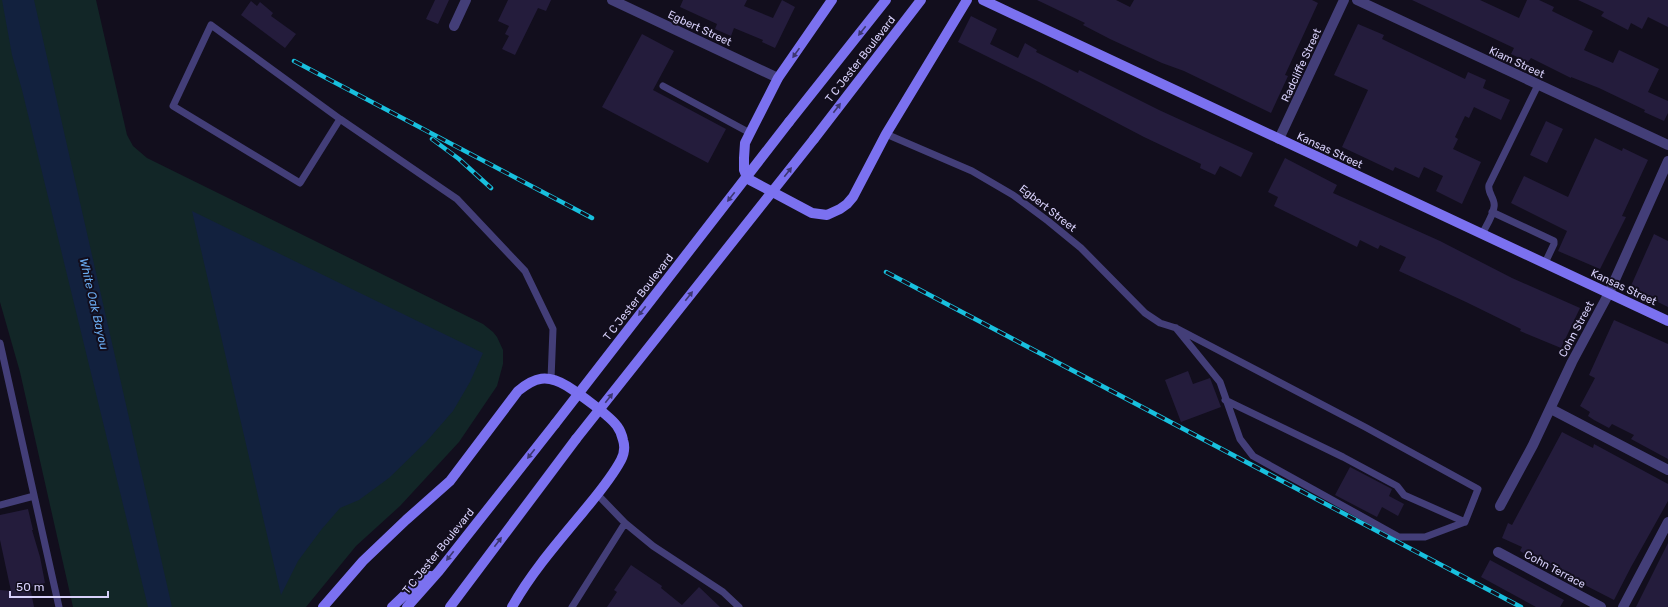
<svg xmlns="http://www.w3.org/2000/svg" width="1668" height="607" viewBox="0 0 1668 607" font-family="Rubik,sans-serif">
<style>
.green{fill:#122627}
.water{fill:#12213e}
.building{fill:#241c3c}
.lines{fill:none;stroke-linecap:round;stroke-linejoin:round}
.lane{stroke:#433e78;stroke-width:7}
.street{stroke:#433e78;stroke-width:10}
.secondary{stroke:#7b71f0;stroke-width:10}
.rail-casing{stroke:#18c0de;stroke-width:4.5}
.rail{stroke:#120e1d;stroke-width:3;stroke-dasharray:9;stroke-linecap:butt}
.secondary-bridge{stroke:#7b71f0;stroke-width:10}
.oneway{fill:#3c3671}
.labels{text-anchor:middle;stroke-width:4;stroke-linejoin:round;paint-order:stroke}
.street-label{font-size:11px;fill:#d7d0fa;stroke:#120e1d}
.water-label{font-size:12px;font-style:italic;fill:#69aaef;stroke:#120e1d}
</style>
<rect width="100%" height="100%" fill="#120e1d"/>
<!-- green -->
<path class="green" d="M0 0H96L127 135 133 146 147 158 483 324 493 332 497 337 503 350V364L497 386 459 442 400 506 356 546 306 607H73L20 372 0 302Z"/>
<!-- water -->
<path class="water" d="M2 0H34L172 607H148L22 90 12 55Z
M192 211 483 353 470 382 453 411 426 442 389 478 359 500 340 508 321 530 298 561 281 595Z"/>
<!-- building -->
<path class="building" d="M435 0H449L438 24 426 19Z
M508 0H551L546 11 538 8 515 55 502 49 509 36 505 34 509 26 498 21Z
M683 0H747L744 6 773 18 782 0 795 7 775 48 762 42 763 40 734 28 731 36 715 29 717 24 680 7Z
M1037 0H1116L1130 7 1134 0H1312L1318 3 1285 75 1288 76 1271 113 1184 71 1162 63 1110 39 1083 25 1085 23Z
M1412 0H1480L1519 18 1527 0H1539L1554 7 1552 11 1593 31 1584 50 1613 63 1619 50 1659 69 1648 92 1668 101V113L1664 121 1644 112 1645 110 1599 88 1571 77V78L1531 58 1528 62 1511 54 1514 48Z
M1578 0H1668V27L1648 17 1642 29 1631 23 1628 30 1601 16 1604 12Z
M251 1 257 6 260 2 273 13 271 16 296 34 285 48 241 15Z
M971 16 997 29 990 44 1018 58 1025 43 1037 50 1036 52 1078 73 1079 70 1159 110 1253 153 1241 177 1220 166 1215 175 1200 168 1201 164 1144 137 1039 82 958 42Z
M1358 24 1384 35 1382 39 1465 79 1468 72 1486 80 1483 88 1510 100 1501 120 1474 107 1469 118 1465 116 1455 137 1458 139 1453 149 1481 162 1462 204 1436 191 1443 176 1424 167 1419 178 1395 167 1393 171 1342 147 1368 90 1334 75Z
M642 34 674 51 653 90 726 129 708 163 602 107Z
M1546 121 1563 129 1547 163 1530 155Z
M1595 138 1622 151 1623 148 1648 160 1622 216 1626 217 1600 269 1558 251 1567 231 1511 203 1524 176 1568 197Z
M1285 158 1337 185 1333 193 1440 241 1512 278 1580 308 1561 348 1520 331 1521 329 1466 302 1399 271 1406 257 1380 245 1378 249 1360 240 1357 247 1274 206 1278 197 1268 192Z
M1654 234 1668 241V307L1630 288Z
M1614 320 1668 344V459L1631 439 1634 435 1612 424 1609 428 1594 420 1588 416 1590 412 1580 406 1595 378 1589 375Z
M1188 371 1193 384 1210 378 1221 407 1181 422 1165 380Z
M1562 432 1593 448 1594 444 1668 484V501L1631 567 1614 600 1534 559 1520 551 1522 547 1502 538 1508 523 1512 525Z
M1350 467 1392 489 1389 496 1404 504 1398 516 1382 507 1377 517 1335 495Z
M28 509 33 530H32L40 557 45 583 30 587 34 607H0V590L11 591 0 540V515Z
M1668 543V607H1636Z
M1490 560 1564 600 1560 607H1536L1481 577Z
M631 565 662 586 661 588 682 605 699 587 720 607H607L617 592 614 590Z"/>
<g class="lines">
<!-- lane -->
<path class="lane" d="M663 86 750 133
M340 119 300 183 173 106 211 25 340 119 457 199 525 271 553 329 551 379
M886 134 972 171 1013 195 1048 221 1081 248 1145 313 1160 323 1176 328 1365 427 1478 489 1465 522 1425 537H1399L1253 456 1240 439 1220 382 1176 328
M1492 212 1554 241V244L1545 263
M1482 234C1486 226 1493 216 1494 207 1496 199 1487 193 1489 185L1538 85
M0 343 59 607
M1225 400 1343 457 1397 486 1404 495 1465 522
M597 494 625 523
M0 505 34 496
M572 607 625 523 653 546 723 592 739 607"/>
<!-- street -->
<path class="street" d="M612 0 778 78
M1357 0 1668 145
M454 26 466 0
M1279 139 1344 0
M1551 409 1668 470
M1500 506 1533 445 1572 362 1609 293 1668 161
M1498 552 1601 607
M1623 607 1668 522"/>
<!-- secondary -->
<path class="secondary" d="M832 0 778 78 750 133 745 143 744 158V170L746 175 750 180 812 213 827 215 840 209 847 204 853 197 886 134 967 0
M983 0 1668 321
M789 122 886 0
M814 139 921 0
M323 607 363 561 406 520 450 481 518 391C535 377 547 374 567 386 578 393 610 416 617 426 620 430 622 435 623 440 625 446 624 454 621 460 611 479 596 496 583 512 558 542 531 573 512 607
M392 607 413 587 430 576
M407 607 439 571 555 424
M450 607 576 439"/>
<!-- rail casing -->
<g class="rail-casing">
<path id="rail" d="M294 61 592 218
M432 139 459 159 491 188
M886 272 1521 607"/>
</g>
<!-- rail -->
<use href="#rail" class="rail"/>
<!-- secondary-bridge -->
<path class="secondary-bridge" d="M555 424 789 122
M576 439 814 139"/>
</g>
<!-- one-way arrows -->
<defs><path id="oneway-solid" d="M-6-.8H1V-3.2L6.5 0L1 3.2V.8H-6Z"/></defs>
<g class="oneway">
<use href="#oneway-solid" transform="translate(862 31) rotate(128)"/>
<use href="#oneway-solid" transform="translate(796 53) rotate(125)"/>
<use href="#oneway-solid" transform="translate(837 108) rotate(-53)"/>
<use href="#oneway-solid" transform="translate(788 172) rotate(-52)"/>
<use href="#oneway-solid" transform="translate(731 197) rotate(128)"/>
<use href="#oneway-solid" transform="translate(689 296) rotate(-52)"/>
<use href="#oneway-solid" transform="translate(642 311) rotate(128)"/>
<use href="#oneway-solid" transform="translate(609 398) rotate(-52)"/>
<use href="#oneway-solid" transform="translate(531 454) rotate(128)"/>
<use href="#oneway-solid" transform="translate(498 542) rotate(-53)"/>
<use href="#oneway-solid" transform="translate(450 556) rotate(128)"/>
</g>
<g class="labels">
<!-- street labels -->
<g class="street-label">
<text transform="translate(700 28) rotate(25)" y="4">Egbert Street</text>
<text transform="translate(860 59) rotate(-52)" y="4">T C Jester Boulevard</text>
<text transform="translate(1517 62) rotate(25)" y="4">Kiam Street</text>
<text transform="translate(1301 65) rotate(-65)" y="4">Radcliffe Street</text>
<text transform="translate(1330 150) rotate(25)" y="4">Kansas Street</text>
<text transform="translate(1048 208) rotate(38)" y="4">Egbert Street</text>
<text transform="translate(1624 287) rotate(25)" y="4">Kansas Street</text>
<text transform="translate(638 297) rotate(-52)" y="4">T C Jester Boulevard</text>
<text transform="translate(1576 329) rotate(-62)" y="4">Cohn Street</text>
<text transform="translate(438 551) rotate(-51)" y="4">T C Jester Boulevard</text>
<text transform="translate(1555 569) rotate(28)" y="4">Cohn Terrace</text>
</g>
<!-- water labels -->
<g class="water-label">
<text transform="translate(94 304) rotate(77)" y="4">White Oak Bayou</text>
</g>
</g>
<!-- scale -->
<path d="M10 591v6h98v-6" fill="none" stroke="#d7d0fa" stroke-width="2"/>
<text x="16" y="591" font-size="12" fill="#d7d0fa" stroke="#120e1d" stroke-width="3" paint-order="stroke">50 m</text>
</svg>
